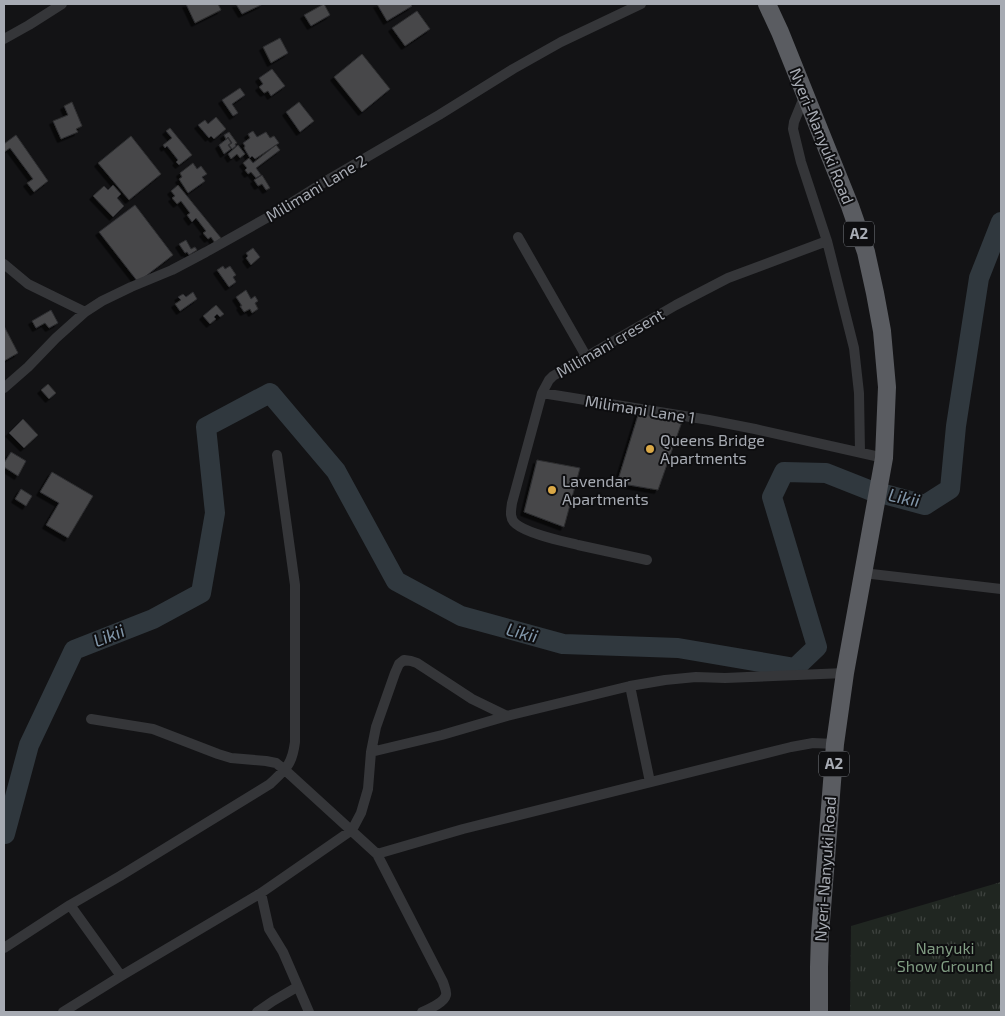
<svg xmlns="http://www.w3.org/2000/svg" width="1005" height="1016" viewBox="0 0 1005 1016" font-family="'Exo 2',sans-serif">
<style>
.park{fill:url(#park-tufts)}
.lines{fill:none;stroke-linecap:round;stroke-linejoin:round}
.river{stroke:#30383e;stroke-width:20}
.building{fill:#46474a;stroke:#2e2e30;filter:url(#shadow)}
.minor{stroke:#353639;stroke-width:10}
.trunk{stroke:#5a5c61;stroke-width:18}
.poi-dot{fill:#daa846;stroke:#0e0e10;stroke-width:2}
.labels{text-anchor:middle;stroke-width:4;stroke-linejoin:round;paint-order:stroke}
.shield{fill:#0e0e10;stroke:#797c82;stroke-width:1}
.shield-label{font-size:15px;font-weight:bold;fill:#a7abb3}
.street-label{font-size:16px;fill:#a7abb3;stroke:#0e0e10}
.poi-label{font-size:16px;fill:#a7abb3;stroke:#0e0e10;text-anchor:start}
.park-label{font-size:16px;fill:#809c82;stroke:#0e0e10}
.water-label{font-size:18px;font-style:italic;fill:#8297aa;stroke:#0e0e10}
</style>
<defs>
<pattern id="park-tufts" width="24" height="20" patternUnits="userSpaceOnUse" patternTransform="scale(1.25)"><rect width="24" height="20" fill="#202621"/><path d="M3 7l-1-3M5 7V3M7 7l1-3M15 17l-1-3M17 17v-4M19 17l1-3" fill="none" stroke="#3e433f"/></pattern>
<filter id="shadow"><feDropShadow dx="-3.5" dy="3.5" stdDeviation="0" flood-color="#0009"/></filter>
</defs>
<rect width="100%" height="100%" fill="#131315"/>
<!-- park -->
<path class="park" d="M1001 882V1012H850L851 926Z"/>
<g class="lines">
<!-- river -->
<path class="river" d="M4 832 5 834 29 745 74 650 153 619 201 593 215 513 206 427 270 393 336 471 396 581 461 616 563 644 678 648 795 668 817 647 772 497 784 472 826 473 869 490 925 505 950 489 956 426 979 278 1001 222"/>
</g>
<!-- building -->
<path class="building" d="M186 4H218L221 10 195 23Z
M236 4H263L242 14Z
M324 4 330 15 311 26 304 15Z
M377 4H410L412 6 387 21Z
M417 11 430 29 405 46 392 28Z
M280 38 288 53 271 63 263 47Z
M362 54 390 89 362 112 334 77Z
M272 69 285 86 271 96 268 91 264 93 259 87 263 84 259 78Z
M240 88 245 95 232 104 238 113 233 116 222 100Z
M72 102 82 126 76 129 78 132 61 139 53 121 68 115 64 106Z
M299 102 314 121 300 132 286 112Z
M216 117 226 129 214 139 211 136 209 138 198 125 205 120 208 124Z
M170 128 192 155 179 165 176 162 178 160 167 146 165 148 163 145 172 138 166 131Z
M253 131 257 137 266 132 270 138 274 136 279 143 255 159 252 156 250 158 244 148 245 146 243 143 250 138 248 134Z
M229 132 237 143 235 144 236 146 232 149 229 145 232 143 228 137 226 139 224 135Z
M16 135 48 181 34 192 27 183 33 179 10 148 4 152V144Z
M131 136 161 174 129 200 98 163Z
M228 138 231 143 228 145 231 149 224 154 219 145Z
M238 145 245 154 240 158 237 154 231 159 228 154Z
M276 145 280 150 256 168 261 175 256 178 251 172 248 174 245 170 247 168 243 163 249 158 253 163Z
M193 163 197 169 201 166 207 174 202 177 205 181 188 193 179 179 182 177 180 173Z
M262 175 270 188 266 190 262 184 258 186 254 180Z
M113 185 121 194 117 198 124 206 113 217 93 196 104 186 108 190Z
M178 185 221 238 215 243 211 237 208 239 203 233 206 231 196 218 192 222 187 215 190 213 181 201 177 204 172 198 175 196 171 191Z
M135 205 173 255 138 282 99 232Z
M186 240 191 249 195 247 197 250 189 255 187 252 185 253 179 244Z
M253 248 260 257 251 265 246 258 248 256 246 253Z
M223 266 225 269 230 266 236 275 233 277 236 282 229 287 217 270Z
M246 290 251 299 255 296 258 301 255 303 258 309 252 313 250 309 244 312 240 306H242L236 297Z
M193 292 197 299 180 311 175 304 181 300 178 297 183 294 186 297Z
M216 305 224 314 220 317 217 314 214 317 216 319 210 324 203 316Z
M51 310 58 323 49 328 45 323 36 328 32 321Z
M4 326 18 353 4 361Z
M48 384 56 393 49 399 41 390Z
M639 412 684 416 658 490 617 483Z
M23 419 38 435 24 448 9 433Z
M11 452 26 461 18 476 4 467V463Z
M537 460 580 468 564 527 524 512Z
M52 472 93 496 68 538 46 525 59 503 40 492Z
M21 489 32 496 26 506 15 499Z"/>
<g class="lines">
<!-- minor -->
<path class="minor" d="M4 39 29 25 62 4
M805 95 794 122 793 129 801 162 827 241 854 348 859 393 860 452
M518 237 586 356
M4 264 28 284 85 312
M4 388 28 367 56 338 85 312 102 301 131 287 172 270 206 252 272 215 331 178 439 115 513 69 561 42 641 4
M542 393 709 420 755 429 884 458
M647 560C624 555 601 550 578 545 562 541 528 534 516 524 509 519 511 510 512 503L542 393 549 380 553 376 676 305 728 278 827 241
M863 573 1001 589
M630 686 650 782
M91 719 153 729 218 754 231 758 266 761 276 763 285 770 377 854 443 982C444 986 447 991 446 995 444 1003 429 1009 422 1012
M371 752 442 735 507 716
M377 854 463 829 791 747 813 743 835 744
M261 893 269 929 283 952 309 1012
M70 905 121 976
M4 948 70 905 120 876 270 784C286 769 292 765 295 742V585L277 455
M63 1012 121 976 261 893 352 830 361 813 368 789 371 752 376 727 395 673 399 664 404 660 411 661 417 663 472 699 507 716 630 686 665 680 696 677 725 678 845 673
M257 1012 273 1001 297 987"/>
<!-- trunk -->
<path class="trunk" d="M767 4 780 32 850 206 866 252 875 293 882 331 887 387 884 458 845 673 835 744 820 934 819 967V1012"/>
</g>
<!-- markers -->
<g class="poi-dot">
<circle cx="650" cy="449" r="5"/>
<circle cx="552" cy="490" r="5"/>
</g>
<g class="labels">
<!-- shield labels -->
<g class="shield">
<rect x="844" y="221.5" width="30" height="25" rx="4"/>
<rect x="819" y="751.5" width="30" height="25" rx="4"/>
</g>
<g class="shield-label">
<text x="859" y="239">A2</text>
<text x="834" y="769">A2</text>
</g>
<!-- street labels -->
<g class="street-label">
<text transform="translate(822 136) rotate(68)" y="6">Nyeri-Nanyuki Road</text>
<text transform="translate(316 188) rotate(-31)" y="6">Milimani Lane 2</text>
<text transform="translate(610 343) rotate(-30)" y="6">Milimani cresent</text>
<text transform="translate(640 409) rotate(9)" y="6">Milimani Lane 1</text>
<text transform="translate(825 869) rotate(-86)" y="6">Nyeri-Nanyuki Road</text>
</g>
<!-- poi labels -->
<g class="poi-label">
<text x="660" y="446">Queens Bridge<tspan x="660" dy="18">Apartments</tspan></text>
<text x="562" y="487">Lavendar<tspan x="562" dy="18">Apartments</tspan></text>
</g>
<!-- park labels -->
<g class="park-label">
<text x="945" y="954">Nanyuki<tspan x="945" dy="18">Show Ground</tspan></text>
</g>
<!-- water labels -->
<g class="water-label">
<text transform="translate(904 498) rotate(12)" y="6">Likii</text>
<text transform="translate(522 633) rotate(15)" y="6">Likii</text>
<text transform="translate(109 636) rotate(-22)" y="6">Likii</text>
</g>
</g>
<!-- border -->
<rect width="1005" height="1016" fill="none" stroke="#a7abb3" stroke-width="10"/>
</svg>
